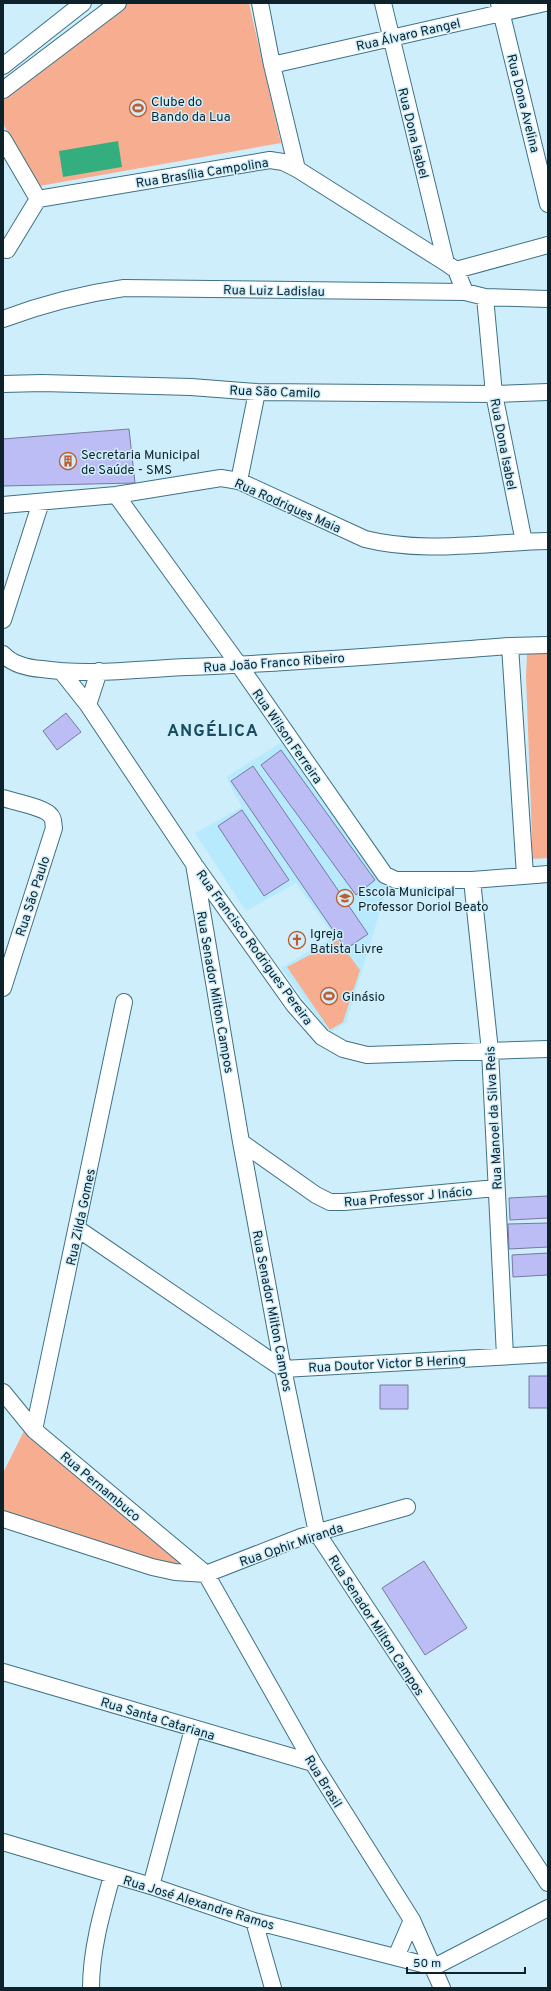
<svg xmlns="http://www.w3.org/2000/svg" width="551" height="1991" viewBox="0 0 551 1991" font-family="Overpass,sans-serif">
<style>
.built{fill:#b7eafd}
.green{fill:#f7ae90}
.water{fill:#34ae7f}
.building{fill:#bcbdf4;stroke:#7779a1}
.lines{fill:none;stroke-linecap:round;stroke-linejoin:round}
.street-casing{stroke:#3e7284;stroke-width:18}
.street{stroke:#fff;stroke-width:16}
.labels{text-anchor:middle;stroke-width:3;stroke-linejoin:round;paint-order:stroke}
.street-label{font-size:13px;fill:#0d222a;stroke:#ceeefb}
.poi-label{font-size:13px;fill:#0d222a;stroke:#ceeefb;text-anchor:start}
.district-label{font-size:17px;font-weight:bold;letter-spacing:1px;fill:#174d5f;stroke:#ceeefb}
</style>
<rect width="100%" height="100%" fill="#ceeefb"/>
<!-- built -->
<path class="built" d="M287 739 388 885 346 1023 329 1033 281 968 334 936 296 883 246 911 195 833 242 807 226 777Z"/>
<!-- green -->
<path class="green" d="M121 3H249L281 143 34 187 3 123V94Z
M548 653V858L531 859 532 838 526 676 527 654Z
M338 940 360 970 343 1022 330 1030 287 967Z
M24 1431 177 1557 178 1563 171 1565 3 1512V1473Z"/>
<!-- water -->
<path class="water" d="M118 141 122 167 63 177 59 151Z"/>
<!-- building -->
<path class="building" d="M129 429 135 483 3 486V439Z
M66 713 81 732 57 750 43 731Z
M281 750 375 880 356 895 261 765Z
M253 766 368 934 346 949 231 781Z
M242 810 289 880 264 896 218 826Z
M548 1196V1218L510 1220 509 1198Z
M548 1223V1247L509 1249 508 1224Z
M548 1253V1275L513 1277 512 1255Z
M529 1376H548V1408H529Z
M380 1385H408V1409H380Z
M424 1561 467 1628 425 1655 382 1588Z"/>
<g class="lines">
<!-- street casing -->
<g class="street-casing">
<path id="street" d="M260 3 272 65 297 169
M383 3 446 263
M499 3 548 204
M272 65 545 3
M3 66 83 3
M3 90 118 3
M3 139 38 199
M7 250 38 199 270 160 283 162 297 169 446 263 456 270 465 292
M456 270 548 245
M485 297 494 394 524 542
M3 319C43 304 82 294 124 288L465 292 485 297 548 299
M3 384 42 383 191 387 257 392 494 394 548 392
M239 481 257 392
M116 495 239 665 385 875 396 880H472L548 874
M3 505 116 495 221 478 239 481 365 539C424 554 488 542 548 541
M3 620 41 502
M510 646 525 875
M3 654C12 664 29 668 42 669 89 676 139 669 187 667 295 663 402 654 510 646L548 645
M61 671 88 705 194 864 241 1142 283 1369 317 1533 548 1883
M88 705 99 671
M3 798C14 802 45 807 51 816 54 819 53 824 54 828L3 988
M196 867 294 1005 322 1037 343 1049 367 1055 548 1049
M472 880 490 1051 505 1356
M241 1142 316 1195 330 1202H344L496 1188
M78 1229 283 1369 548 1354
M3 1392 34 1430 206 1574 313 1763 412 1920 442 1988
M34 1430 124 1002
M3 1519 152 1567 175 1572 206 1574 301 1537 407 1507
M3 1672 313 1763
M3 1842 151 1886 254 1921 434 1967
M151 1886 193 1729
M254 1921 273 1988
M396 1957 412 1920
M434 1967 548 1908
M91 1988C91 1950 102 1912 112 1876"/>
</g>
<!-- street -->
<use href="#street" class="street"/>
</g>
<!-- icons -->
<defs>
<g id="stadium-ring" transform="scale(0.9)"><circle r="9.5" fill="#ceeefb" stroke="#c15b2d" stroke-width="1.5"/><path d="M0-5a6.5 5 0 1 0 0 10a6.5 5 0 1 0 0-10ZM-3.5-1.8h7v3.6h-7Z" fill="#c15b2d"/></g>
<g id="building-ring" transform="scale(0.9)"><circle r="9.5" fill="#ceeefb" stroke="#c15b2d" stroke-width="1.5"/><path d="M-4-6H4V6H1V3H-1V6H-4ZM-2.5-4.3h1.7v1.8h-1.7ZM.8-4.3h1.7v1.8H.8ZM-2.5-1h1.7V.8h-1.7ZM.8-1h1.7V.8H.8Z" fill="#c15b2d"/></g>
<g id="school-ring" transform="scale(0.9)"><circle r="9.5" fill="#ceeefb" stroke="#c15b2d" stroke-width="1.5"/><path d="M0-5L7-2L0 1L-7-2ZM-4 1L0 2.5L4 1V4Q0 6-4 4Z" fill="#c15b2d"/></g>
<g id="church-ring" transform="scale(0.9)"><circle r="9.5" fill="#ceeefb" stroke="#c15b2d" stroke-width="1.5"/><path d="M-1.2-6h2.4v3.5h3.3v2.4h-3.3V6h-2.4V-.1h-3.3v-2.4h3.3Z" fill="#c15b2d"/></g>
</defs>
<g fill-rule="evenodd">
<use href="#stadium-ring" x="138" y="108"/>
<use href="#building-ring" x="68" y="461"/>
<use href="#school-ring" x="345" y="898"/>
<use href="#church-ring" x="297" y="940"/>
<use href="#stadium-ring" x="329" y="996"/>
</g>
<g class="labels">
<!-- street labels -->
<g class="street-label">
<text transform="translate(408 34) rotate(-13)" y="5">Rua Álvaro Rangel</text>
<text transform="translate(524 103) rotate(76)" y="5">Rua Dona Avelina</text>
<text transform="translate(414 133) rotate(76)" y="5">Rua Dona Isabel</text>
<text transform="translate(202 172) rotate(-9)" y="5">Rua Brasília Campolina</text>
<text transform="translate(274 290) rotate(1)" y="5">Rua Luiz Ladislau</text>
<text transform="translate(275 391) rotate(2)" y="5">Rua São Camilo</text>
<text transform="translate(504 444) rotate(79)" y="5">Rua Dona Isabel</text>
<text transform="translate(288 505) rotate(24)" y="5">Rua Rodrigues Maia</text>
<text transform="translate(274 662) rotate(-4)" y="5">Rua João Franco Ribeiro</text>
<text transform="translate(288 736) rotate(55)" y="5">Rua Wilson Ferreira</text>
<text transform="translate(32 896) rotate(-72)" y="5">Rua São Paulo</text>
<text transform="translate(255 947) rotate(54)" y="5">Rua Francisco Rodrigues Pereira</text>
<text transform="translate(216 992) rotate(80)" y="5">Rua Senador Milton Campos</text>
<text transform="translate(493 1118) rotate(-93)" y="5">Rua Manoel da Silva Reis</text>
<text transform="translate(408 1196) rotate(-5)" y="5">Rua Professor J Inácio</text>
<text transform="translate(80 1217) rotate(-78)" y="5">Rua Zilda Gomes</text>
<text transform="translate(273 1311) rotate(79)" y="5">Rua Senador Milton Campos</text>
<text transform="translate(387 1363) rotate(-3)" y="5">Rua Doutor Victor B Hering</text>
<text transform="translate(101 1486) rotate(40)" y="5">Rua Pernambuco</text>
<text transform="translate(291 1544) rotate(-19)" y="5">Rua Ophir Miranda</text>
<text transform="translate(377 1625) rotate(57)" y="5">Rua Senador Milton Campos</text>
<text transform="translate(158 1718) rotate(17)" y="5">Rua Santa Catariana</text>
<text transform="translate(324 1781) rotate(58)" y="5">Rua Brasil</text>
<text transform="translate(199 1902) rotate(17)" y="5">Rua José Alexandre Ramos</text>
</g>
<!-- poi labels -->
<g class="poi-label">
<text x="151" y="106">Clube do<tspan x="151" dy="15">Bando da Lua</tspan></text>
<text x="81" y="459">Secretaria Municipal<tspan x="81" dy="15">de Saúde - SMS</tspan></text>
<text x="358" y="896">Escola Municipal<tspan x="358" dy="15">Professor Doriol Beato</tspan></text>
<text x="310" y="938">Igreja<tspan x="310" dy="15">Batista Livre</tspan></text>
<text x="342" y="1001">Ginásio</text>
</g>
<!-- district labels -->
<g class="district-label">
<text x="213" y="736">ANGÉLICA</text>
</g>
</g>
<!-- border -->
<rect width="551" height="1991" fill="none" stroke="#0d222a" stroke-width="8"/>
<!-- scale -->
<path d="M407 1967v6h118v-6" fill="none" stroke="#0d222a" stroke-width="2"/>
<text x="413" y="1967" font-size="12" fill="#0d222a" stroke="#ceeefb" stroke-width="3" paint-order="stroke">50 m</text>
</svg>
